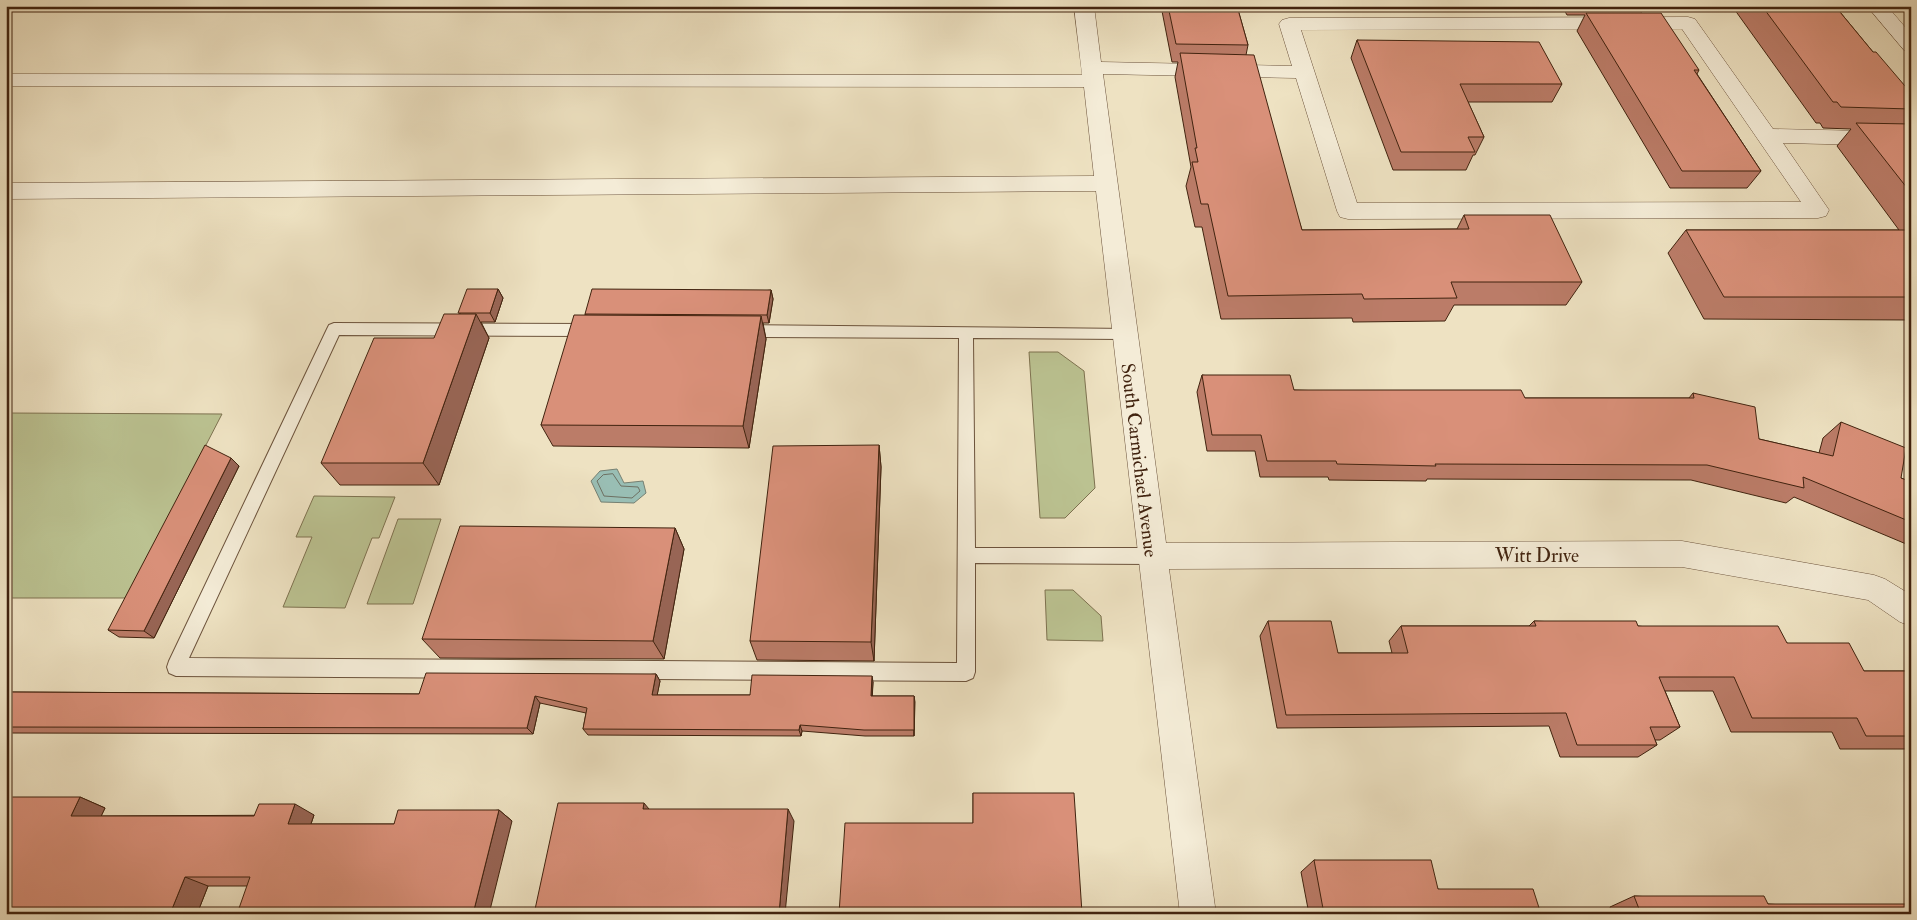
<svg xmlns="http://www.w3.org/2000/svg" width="1917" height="920" viewBox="0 0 1917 920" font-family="'IM FELL Double Pica',serif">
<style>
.green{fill:#bbc291;stroke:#7e7250}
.water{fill:#99beb4;stroke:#768072}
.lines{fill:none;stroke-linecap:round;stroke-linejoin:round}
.shore{stroke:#6d7062;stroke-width:1}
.service-casing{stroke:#6c533c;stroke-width:2}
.minor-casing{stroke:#6c533c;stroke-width:1}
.service{fill:#f4ecd7;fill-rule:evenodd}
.minor{fill:#f4ecd7;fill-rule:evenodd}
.wall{fill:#bb7c68;stroke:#41230f}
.shaded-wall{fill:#986555;stroke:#41230f}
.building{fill:#d99079;stroke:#41230f}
.labels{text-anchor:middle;stroke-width:4.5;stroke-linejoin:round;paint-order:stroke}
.street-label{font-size:19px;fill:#41230f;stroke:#f4ecd7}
</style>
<rect width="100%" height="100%" fill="#eee2c2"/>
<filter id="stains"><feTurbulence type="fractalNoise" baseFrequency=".004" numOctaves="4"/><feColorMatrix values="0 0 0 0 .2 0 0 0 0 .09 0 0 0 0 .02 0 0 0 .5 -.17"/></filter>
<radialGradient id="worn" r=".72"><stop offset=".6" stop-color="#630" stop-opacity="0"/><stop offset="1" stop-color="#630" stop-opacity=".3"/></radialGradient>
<!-- green -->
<path class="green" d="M1029 352H1058L1084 371 1095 488 1065 518H1040Z
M6 413 222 414 127 598H6Z
M314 496 395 497 379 538H372L345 608 283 607 312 537H296Z
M398 519H441L413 604H367Z
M1045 590H1073L1101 616 1103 641 1047 640Z"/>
<!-- water -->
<path class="water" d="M617 469 624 483 643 481 646 493 634 503 601 502 591 481 600 471Z"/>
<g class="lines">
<!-- shore -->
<path class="shore" d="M613 474 621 486 638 487 640 491 632 498 604 496 597 481 603 475Z"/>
<!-- service casing -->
<g class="service-casing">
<path id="service" d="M334 323 590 324 595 326 597 330 595 334 590 336 339 335 189 658 957 663 959 338 742 337 737 335 735 331 737 327 742 325 1129 329 1131 333 1129 337 1124 339 973 338 975 548H1153L1159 551 1162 556 1159 561 1153 564 975 563V672L973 678 966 681 176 676 169 673 167 667 169 661 327 329 329 325Z"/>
</g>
<!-- minor casing -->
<g class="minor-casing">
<path id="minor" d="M1074 6H1094L1101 62 1292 66 1279 24 1282 20 1289 18 1688 17 1695 19 1773 129 1911 132V146L1783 143 1829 210 1826 216 1818 218 1348 219 1340 217 1337 211 1296 78 1103 74 1166 543 1682 541 1874 575 1885 579 1911 595V626L1900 622 1868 600 1682 567 1169 569 1216 914H1180L1096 191 6 199V183L1094 176 1084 87 6 86V74L1082 75ZM1682 29 1801 202 1357 203 1301 30Z
M1867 6H1887L1911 34V52L1904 50Z"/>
</g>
<!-- service -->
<use href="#service" class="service"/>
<!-- minor -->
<use href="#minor" class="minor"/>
</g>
<!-- wall -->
<path class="wall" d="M1161 6H1237L1248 45 1246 55 1302 230 1457 229 1464 215 1582 282 1566 305H1454L1445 321 1353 322 1352 318 1221 319 1202 227H1195L1186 186 1191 167 1175 77 1178 62H1172Z
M1562 6H1645L1641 13 1699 70 1697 74 1761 171 1747 188H1670L1577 31 1585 15H1567Z
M1732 6H1835L1873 52 1911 93V118L1906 124H1911V320L1704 319 1668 253 1686 230H1899L1837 146 1851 129 1823 128 1820 123H1816Z
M1357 40 1562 84 1552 102H1468L1484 137 1475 155H1473L1466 170H1393L1351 58Z
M498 289 503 298 495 322H481L489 338 439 485H340L321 463 434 338 459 314Z
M771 290 773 299 769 323H763L766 339 749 448 553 446 541 425 585 315V314Z
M1202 375 1294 390 1525 398H1689L1693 393 1759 439 1819 453 1823 438 1841 422 1901 478 1911 482V546L1794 497 1786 503 1691 480 1427 479 1426 481 1329 480 1328 477H1260L1255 451H1207L1197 392Z
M879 445 881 467 874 661 757 660 750 641Z
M239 466 154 638 119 637 108 630Z
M675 528 684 549 664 659 440 658 422 639Z
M1268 621 1338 653H1392L1389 641 1401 626H1529L1534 621 1638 626 1787 643 1864 671H1911V749H1840L1832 732H1731L1713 691H1665L1680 727 1660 740H1655L1657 745 1638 757H1560L1549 726 1277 728 1260 636Z
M656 674 660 681 657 695H750L873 682 872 696H914V736H865L802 731 801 736 588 735 583 729 586 713 540 703 533 734 6 733V692L419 694Z
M973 793 1082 913V914H839L973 823Z
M80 797 105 808 101 816 314 815 311 824H394L499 810 512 821 247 886H208L197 914H6Z
M1314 860 1438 889 1541 914H1309L1301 872Z
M1634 896 1768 904 1911 914H1612L1610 907Z"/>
<!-- shaded-wall -->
<path class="shaded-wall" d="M498 289 503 298 495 322 490 313Z
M771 290 773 299 769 323 767 315Z
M476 314 489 338 439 485 423 463Z
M761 316 766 339 749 448 743 426Z
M879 445 881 467 874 661 871 642Z
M231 458 239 466 154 638 144 631Z
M675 528 684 549 664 659 653 641Z
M656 674 660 681 656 701 652 695Z
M872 676 873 682 872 702 871 696Z
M535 696 540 703 533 734 527 728Z
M914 696 915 702 914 736Z
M800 725 802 731 801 736 799 730Z
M80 797 105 808 96 827 71 816Z
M644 803 654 815 643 809Z
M295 804 314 815 307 835 288 824Z
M788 809 794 821 785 914H779Z
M499 810 512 821 489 914H473Z
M185 877 208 886 197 914H170Z"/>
<!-- building -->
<path class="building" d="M1168 6H1237L1248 45 1176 44Z
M1762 6H1835L1873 52H1876L1911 93V109L1841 107 1837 102H1833Z
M1586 13H1661L1699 70H1694L1761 171H1682Z
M1357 40 1539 42 1562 84H1460L1484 137H1468L1475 152H1401Z
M1180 53 1254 55 1302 230 1469 229 1464 215H1550L1582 282H1451L1457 298 1364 299 1362 294 1228 296 1208 204H1201L1192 162H1198L1195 148H1197Z
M1856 123 1911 124V193Z
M1686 230H1911V297H1724Z
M467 289H498L490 313H458Z
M592 289 771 290 767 315 585 314Z
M444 314H476L423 463H321L374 338H434Z
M574 315 761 316 743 426 541 425Z
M1202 375H1290L1294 390H1521L1525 398H1694L1693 393 1755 407 1759 439 1833 456 1841 422 1906 448 1901 478 1911 482V522L1803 477 1804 488 1707 465 1435 464 1436 466 1337 464 1336 461H1267L1261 435H1212Z
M205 445 231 458 144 631 108 630Z
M879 445 871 642 750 641 773 446Z
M460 526 675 528 653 641 422 639Z
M1268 621H1331L1338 653H1408L1401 626H1536L1534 621H1636L1638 626H1778L1787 643H1849L1864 671H1911V736H1866L1857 718H1752L1734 677H1659L1680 727H1650L1657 745H1577L1566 713 1286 715Z
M426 673 656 674 652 695H750L752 675 872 676 871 696H914V730H864L800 725 799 730 583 729 587 708 535 696 527 728 6 727V692L419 694Z
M973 793H1074L1082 913 839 914 845 823H973Z
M6 797H80L71 816H254L259 804H295L288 824H394L398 810H499L473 914H237L250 877H185L170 914H6Z
M558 803H644L643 809H788L779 914H534Z
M1314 860H1431L1438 889H1533L1541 914H1324Z
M1634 896H1764L1768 904H1911V914H1641Z"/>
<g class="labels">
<!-- street labels -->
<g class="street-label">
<text transform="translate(1140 460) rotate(83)" y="7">South Carmichael Avenue</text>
<text x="1537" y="562">Witt Drive</text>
</g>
</g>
<!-- margin -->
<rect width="1917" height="920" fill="none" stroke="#eee2c2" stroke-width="25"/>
<rect x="8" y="8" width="1902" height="905" fill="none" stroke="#41230f" stroke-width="2.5"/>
<rect x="12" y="12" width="1892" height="895" fill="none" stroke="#41230f"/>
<rect width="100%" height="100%" filter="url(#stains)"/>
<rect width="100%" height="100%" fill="url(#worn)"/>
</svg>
